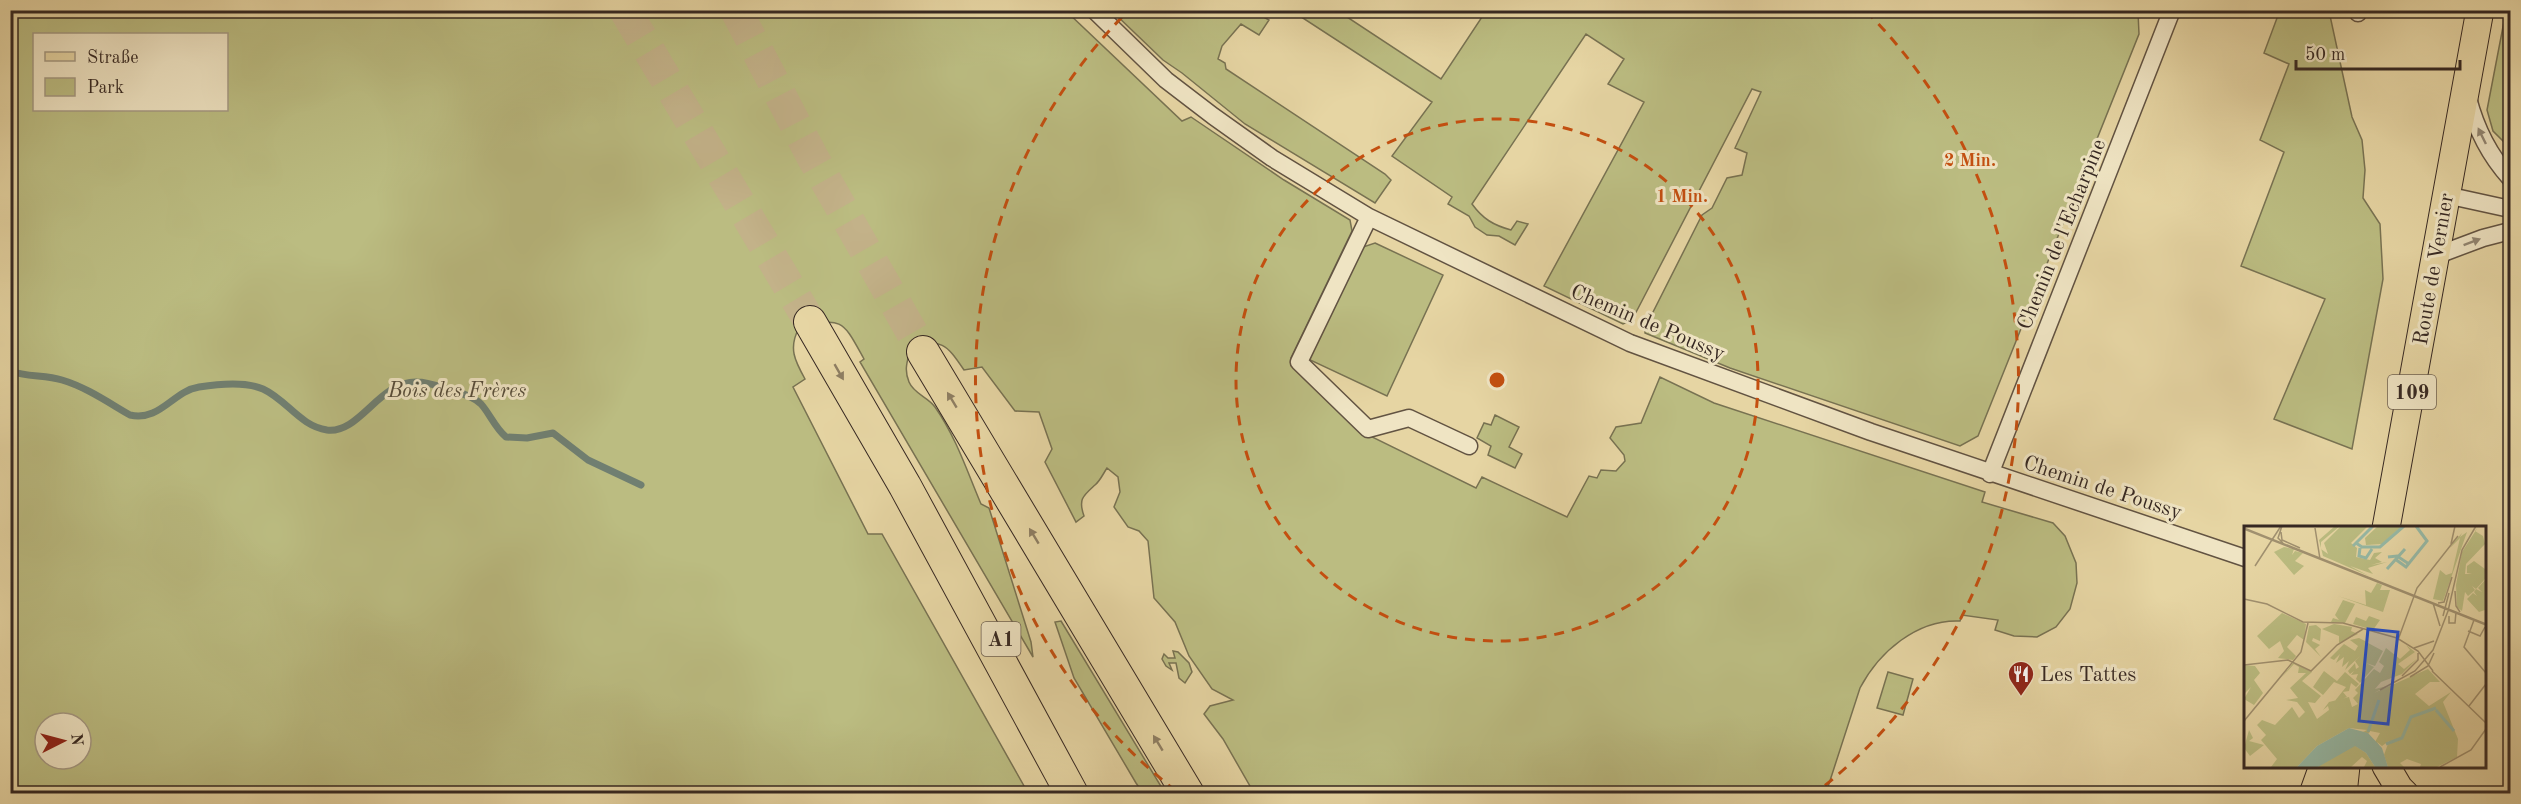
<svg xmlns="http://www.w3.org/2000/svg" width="2521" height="804" viewBox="0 0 2521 804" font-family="'Old Standard TT',serif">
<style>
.green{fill:#bbbc81;stroke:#787252;stroke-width:1.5;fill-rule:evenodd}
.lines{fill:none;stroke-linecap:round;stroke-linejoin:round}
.stream{stroke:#707f71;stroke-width:7}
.highway-tunnel{stroke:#c3b289;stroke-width:32;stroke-dasharray:32 16;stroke-linecap:butt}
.street-casing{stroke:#625342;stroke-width:19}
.primary-casing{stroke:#362822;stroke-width:29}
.highway-casing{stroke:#362822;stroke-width:34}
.street{stroke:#efe4c3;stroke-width:16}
.primary{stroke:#e6d5a3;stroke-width:27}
.highway{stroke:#e6d5a3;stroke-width:32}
.oneway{fill:#928672}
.oneway2{fill:#8e7e62}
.ring{fill:none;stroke:#c44f10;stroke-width:3;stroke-dasharray:10 8}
.labels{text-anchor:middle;stroke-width:6;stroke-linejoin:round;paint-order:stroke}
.shield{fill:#efe4c3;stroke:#6e6052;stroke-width:1.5}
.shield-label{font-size:20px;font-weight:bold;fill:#362822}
.street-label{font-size:21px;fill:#362822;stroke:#efe4c3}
.park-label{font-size:21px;font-style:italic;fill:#574d3a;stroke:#efe4c3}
.poi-label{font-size:21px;fill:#362822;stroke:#efe4c3;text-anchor:start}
.inset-river{fill:none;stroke:#96b9a6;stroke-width:3}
.inset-road{fill:none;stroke:#a0906f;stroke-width:1.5}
.view{fill:#1d4ed8;fill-opacity:0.15;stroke:#1d4ed8;stroke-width:3}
.inset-edge{fill:none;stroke:#362822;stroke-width:3}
.centre{fill:#c44f10;stroke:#efe4c3;stroke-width:3}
.ring-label{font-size:18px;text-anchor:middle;font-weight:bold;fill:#c44f10;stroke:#efe4c3;stroke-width:6;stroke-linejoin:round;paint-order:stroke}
</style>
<rect width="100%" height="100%" fill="#e6d5a3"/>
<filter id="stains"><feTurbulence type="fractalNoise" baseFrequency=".00333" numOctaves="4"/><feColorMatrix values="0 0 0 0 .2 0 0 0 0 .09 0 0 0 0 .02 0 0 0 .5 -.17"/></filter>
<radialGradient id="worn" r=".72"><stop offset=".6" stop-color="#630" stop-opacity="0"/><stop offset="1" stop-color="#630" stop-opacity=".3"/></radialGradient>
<!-- green -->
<path class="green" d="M2280 10 2329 11 2352 117 2362 140 2365 170 2363 198 2380 224 2383 279 2352 449 2274 419 2325 299 2241 266 2284 152 2260 140 2289 64 2264 53Z
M10 11H1066L1182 121 1191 117 1284 180 1350 220 1352 231 1291 358 1299 362 1368 435 1476 488 1482 477 1567 517 1589 476 1597 478 1601 470 1616 471 1625 461 1624 455 1610 438 1616 427 1641 423 1660 377 1714 403 1985 492 1982 502 2053 523 2065 536 2076 563 2077 583 2070 609 2056 627 2037 637 2014 636 1995 630 1998 620 1962 615 1960 621C1917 619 1879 652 1860 688L1826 793H1254L1223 739 1204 714 1210 706 1233 700 1212 689 1189 656 1175 622 1154 598 1148 541 1139 531 1128 527 1114 507 1120 492 1118 477 1107 468C1103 474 1100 481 1095 485 1083 496 1078 499 1084 516L1076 522 1045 462 1052 449 1039 412 1015 411 982 367 964 370C947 345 941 336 910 350 907 362 904 370 909 382 914 394 928 397 935 407 956 437 967 471 981 504L989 508 1031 642 1033 657 860 362 864 359C843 321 843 316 799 328 788 348 795 361 805 379L793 387 868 534H882L1028 793H11ZM34 34H226V110H34ZM45 723H81V759H45Z
M1112 11H1253L1269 20 1259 35 1241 24 1222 46 1218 59 1225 63 1226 69 1385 174 1391 180 1375 203 1245 124 1182 73 1163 60Z
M2134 11 2138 12 2139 34 1978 436 1960 446 1730 368 1645 333V328L1702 215 1712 208 1727 178 1742 175 1747 153 1735 148 1761 92 1752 89 1632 320 1623 324 1544 286 1644 102 1608 84 1624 59 1586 34 1472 204C1483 219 1493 225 1511 230L1517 221 1528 224 1515 245 1499 236 1487 235 1475 227 1469 216 1448 204 1452 197 1392 156 1432 102 1292 11H1338L1441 79 1484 14 1479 11Z
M2506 11H2510V148L2493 131 2487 110Z
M1375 243 1443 275 1387 396 1308 359 1360 248Z
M1495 415 1519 427 1509 447 1522 454 1515 468 1488 455 1491 446 1477 438 1484 423 1491 425Z
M1061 621 1165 793H1143L1136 783 1074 678 1055 622Z
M1173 651 1178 652 1189 663 1192 672 1185 683 1179 678 1176 663H1169L1172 670 1166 666 1162 659 1164 654 1168 658H1175Z
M1888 672 1913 679 1903 715 1877 708Z"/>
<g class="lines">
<!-- stream -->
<path class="stream" d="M10 371C27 377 45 375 62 380 86 387 109 403 130 415 160 422 173 391 199 387 218 384 245 381 263 389 287 400 300 426 327 430 360 434 379 381 417 382 427 382 438 386 448 389 458 392 473 396 481 404 490 414 495 428 506 437L527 438 553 433 588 460 641 485"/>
<!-- highway-tunnel -->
<path class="highway-tunnel" d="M625 10 810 322
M736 10 813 158 923 352"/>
<!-- street casing -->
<g class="street-casing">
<path id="street" d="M1094 10 1166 80 1213 116 1272 158 1369 217 1630 343 1871 432 2245 558
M2358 10V13
M2468 98C2476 129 2489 155 2510 178
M2446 195 2510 209
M1369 217 1299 362 1368 429 1409 418 1469 446
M2435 256 2483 238 2510 231
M1990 474 2172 10"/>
</g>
<!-- primary casing -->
<g class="primary-casing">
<path id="primary" d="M2386 528 2480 10
M2386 766 2399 788 2405 794
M2313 794 2323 766
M2343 794 2346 766"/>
</g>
<!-- highway casing -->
<g class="highway-casing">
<path id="highway" d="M810 322 905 486 1072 794
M923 352 1188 794"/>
</g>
<!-- street -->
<use href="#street" class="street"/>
<!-- primary -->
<use href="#primary" class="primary"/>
<!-- highway -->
<use href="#highway" class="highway"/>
</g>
<!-- one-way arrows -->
<defs><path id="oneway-solid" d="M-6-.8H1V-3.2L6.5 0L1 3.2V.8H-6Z" transform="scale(1.5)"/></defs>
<g class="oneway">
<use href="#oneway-solid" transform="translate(2482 136) rotate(-116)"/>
<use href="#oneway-solid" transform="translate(2472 242) rotate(-21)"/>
</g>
<g class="oneway2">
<use href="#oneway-solid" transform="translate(839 372) rotate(60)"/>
<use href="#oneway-solid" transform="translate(952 400) rotate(-121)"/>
<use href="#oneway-solid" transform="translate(1034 536) rotate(-121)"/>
<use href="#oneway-solid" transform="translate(1158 743) rotate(-121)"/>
</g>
<!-- distance rings -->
<g class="ring">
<circle cx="1497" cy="380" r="261"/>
<path d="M1176 791A522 522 0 0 1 1128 11M1866 11A522 522 0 0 1 1818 791"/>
</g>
<!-- icons -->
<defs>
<g id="restaurant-pin" transform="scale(1.35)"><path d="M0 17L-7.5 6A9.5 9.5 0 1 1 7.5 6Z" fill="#8f2418" stroke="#efe4c3"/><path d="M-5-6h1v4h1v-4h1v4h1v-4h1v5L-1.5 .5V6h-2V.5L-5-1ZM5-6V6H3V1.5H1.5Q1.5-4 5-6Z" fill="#fff"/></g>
</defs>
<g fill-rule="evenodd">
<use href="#restaurant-pin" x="2021" y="674"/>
</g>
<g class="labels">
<!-- shield labels -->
<g class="shield">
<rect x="2388" y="375" width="48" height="34" rx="4.5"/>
<rect x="981.5" y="622" width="39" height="34" rx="4.5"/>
</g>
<g class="shield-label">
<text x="2412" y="399">109</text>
<text x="1001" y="646">A1</text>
</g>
<!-- street labels -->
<g class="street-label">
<text transform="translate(2061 234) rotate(-68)" y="7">Chemin de l'Echarpine</text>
<text transform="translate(2433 269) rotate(-80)" y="7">Route de Vernier</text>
<text transform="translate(1648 322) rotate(23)" y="7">Chemin de Poussy</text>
<text transform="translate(2103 487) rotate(18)" y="7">Chemin de Poussy</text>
</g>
<!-- park labels -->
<g class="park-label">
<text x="457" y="397">Bois des Frères</text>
</g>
<!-- poi labels -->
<g class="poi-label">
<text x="2040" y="681">Les Tattes</text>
</g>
</g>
<!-- overview -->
<g transform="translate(2244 526)">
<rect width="242" height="242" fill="#e6d5a3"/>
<path d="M91 0H96L77 16V23L84 28 80 17 97 0H124L107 17 113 22 112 31 126 34 130 27 138 26 131 32 138 36 127 39 143 36 124 42 129 48 106 40 125 50 79 30 75 14ZM134 0H158L138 18 122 19 121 12ZM234 1 231 5 239 10 241 18 222 38 221 48H228L223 47V40L230 35 241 43V53L232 63 228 60 231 64 224 70 221 66 218 85 213 81 212 59 218 26ZM223 6 199 75 189 73 196 44 202 49 208 47 216 12 206 22 210 16 218 7 216 11ZM40 21 50 23 48 29 51 25 59 27 51 35 60 40 50 49 30 26ZM241 54V84L235 86 223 73 229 67 233 70 230 66 232 63 238 66 234 62ZM133 57 138 59 136 64H146L139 86 94 70 122 79 121 64 127 67ZM99 74 111 78 101 97 87 96 89 92 95 94 91 89ZM38 87 62 98 60 114 53 109 43 121 52 130 49 134 34 132 40 125 36 115 25 123 13 110ZM125 90 136 94 129 104 109 98 112 91 122 95ZM90 98 108 101 107 105 114 108 95 117V110L78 103ZM72 99 77 103 76 115 69 112 68 115 76 119 71 123 77 131 62 116 65 100ZM115 112 123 116 121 119 124 117 139 125 131 140 122 137 130 141 116 157 112 153 114 148 107 149 110 145 106 148 104 145 111 137 112 143 115 141 111 135 116 130 101 144 105 135 98 141 100 131 92 137 96 128 90 134 86 132 100 118 111 125 114 120 106 114ZM162 119 171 126 154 138 160 143 174 132 158 148 137 156 131 163 143 160 130 167 184 143 196 156H186L171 168 185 180 207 166 199 176 214 213 213 231 193 241H176L177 238 163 233 156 237 160 241H144L140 229 145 215 138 220 133 216 139 227 131 216 136 207 126 205 124 208 119 206 123 204 105 202 73 220 53 241H27L33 233 17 214 22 209 13 199 18 194 31 199 48 181 55 192 61 186 53 176 42 174 54 172 46 162 62 147H54L55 141 50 138 38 151 49 137 68 146 58 155 77 170 71 177 64 176 73 193 85 184 84 180 79 184 85 176 105 171 108 181 114 178 109 172 114 167 111 164 130 143 136 147 140 140 135 136 142 122 156 133 166 124ZM0 139 11 140 16 147 10 154 19 167 10 179 0 173 7 161 0 168ZM80 145 93 155 101 146 115 158 112 161 107 157 105 165 99 166 103 171 90 176 102 161 90 156 79 169 69 161ZM5 204 9 212 5 215 20 219 6 230 0 222ZM110 219 122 227 131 241H120L123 235 118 231 107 241H74L92 224H95L85 233 103 223 96 222Z" fill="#bbbc81"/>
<path d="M105 202 124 207 138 222 144 241H131L122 227 111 220 74 241H53L73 220Z" fill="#96b9a6"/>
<path class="inset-river" d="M112 17 118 21H136L160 0M109 20 129 0M116 22 115 30 122 32 128 23M144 31 153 30 165 38M151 33 162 41 183 15 172 0M143 43 161 23M192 184 210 205M124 206 135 174M142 218 158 212 167 191 192 182"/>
<path class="inset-road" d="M38 0 34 12 39 17M0 2 242 98M71 2 76 33M0 3 242 99M37 6 38 14 56 22M207 18 211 0M11 40 37 0M211 65 212 80 216 86M0 73 23 78 59 96 99 97 153 112 174 125 189 145M189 77 196 100M194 77 200 76 208 51M199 90 205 67M205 90V97H211L212 86M230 94 220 121 242 147M224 105 236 110 241 101M154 114 173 62 214 10M170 122 190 115M0 139 44 134 67 145 93 119 119 103M188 145 242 197M158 150 174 134V127M166 151 184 140 190 127M136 164 171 145 189 124 204 85 218 24 232 0M225 180 242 158M0 195 57 126 64 97M196 241 227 224 242 203"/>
<path class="view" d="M124 103 154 106 144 198 115 195Z"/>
<rect width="242" height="242" class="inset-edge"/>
</g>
<circle cx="1497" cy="380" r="9" class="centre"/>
<g class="ring-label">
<text x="1970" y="166">2 Min.</text>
<text x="1682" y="202">1 Min.</text>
</g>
<!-- margin -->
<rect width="2521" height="804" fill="none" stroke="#e6d5a3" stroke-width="36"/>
<rect x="12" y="12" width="2497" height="780" fill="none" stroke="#362822" stroke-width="3"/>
<rect x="18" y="18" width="2485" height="768" fill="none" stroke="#362822" stroke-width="1.5"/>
<!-- legend -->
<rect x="33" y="33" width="195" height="78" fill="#efe4c3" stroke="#a59983" stroke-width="1.5"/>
<rect x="45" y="52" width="30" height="9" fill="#e6d5a3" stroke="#a59983" stroke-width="1.5"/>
<text x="87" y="63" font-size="18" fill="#362822">Straße</text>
<rect x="45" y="78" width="30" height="18" fill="#bbbc81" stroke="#a59983" stroke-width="1.5"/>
<text x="87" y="93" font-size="18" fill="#362822">Park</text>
<!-- north arrow -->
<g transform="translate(63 741) rotate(84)"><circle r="28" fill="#efe4c3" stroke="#a59983" stroke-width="1.5"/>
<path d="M0-4.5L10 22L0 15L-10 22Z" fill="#8f2418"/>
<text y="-9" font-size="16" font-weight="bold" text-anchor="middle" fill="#362822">N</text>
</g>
<!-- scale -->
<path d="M2296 60v9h164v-9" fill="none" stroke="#362822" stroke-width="3"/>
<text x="2305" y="60" font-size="18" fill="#362822" stroke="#efe4c3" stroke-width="4.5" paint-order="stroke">50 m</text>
<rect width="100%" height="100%" filter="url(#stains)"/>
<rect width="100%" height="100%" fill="url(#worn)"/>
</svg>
